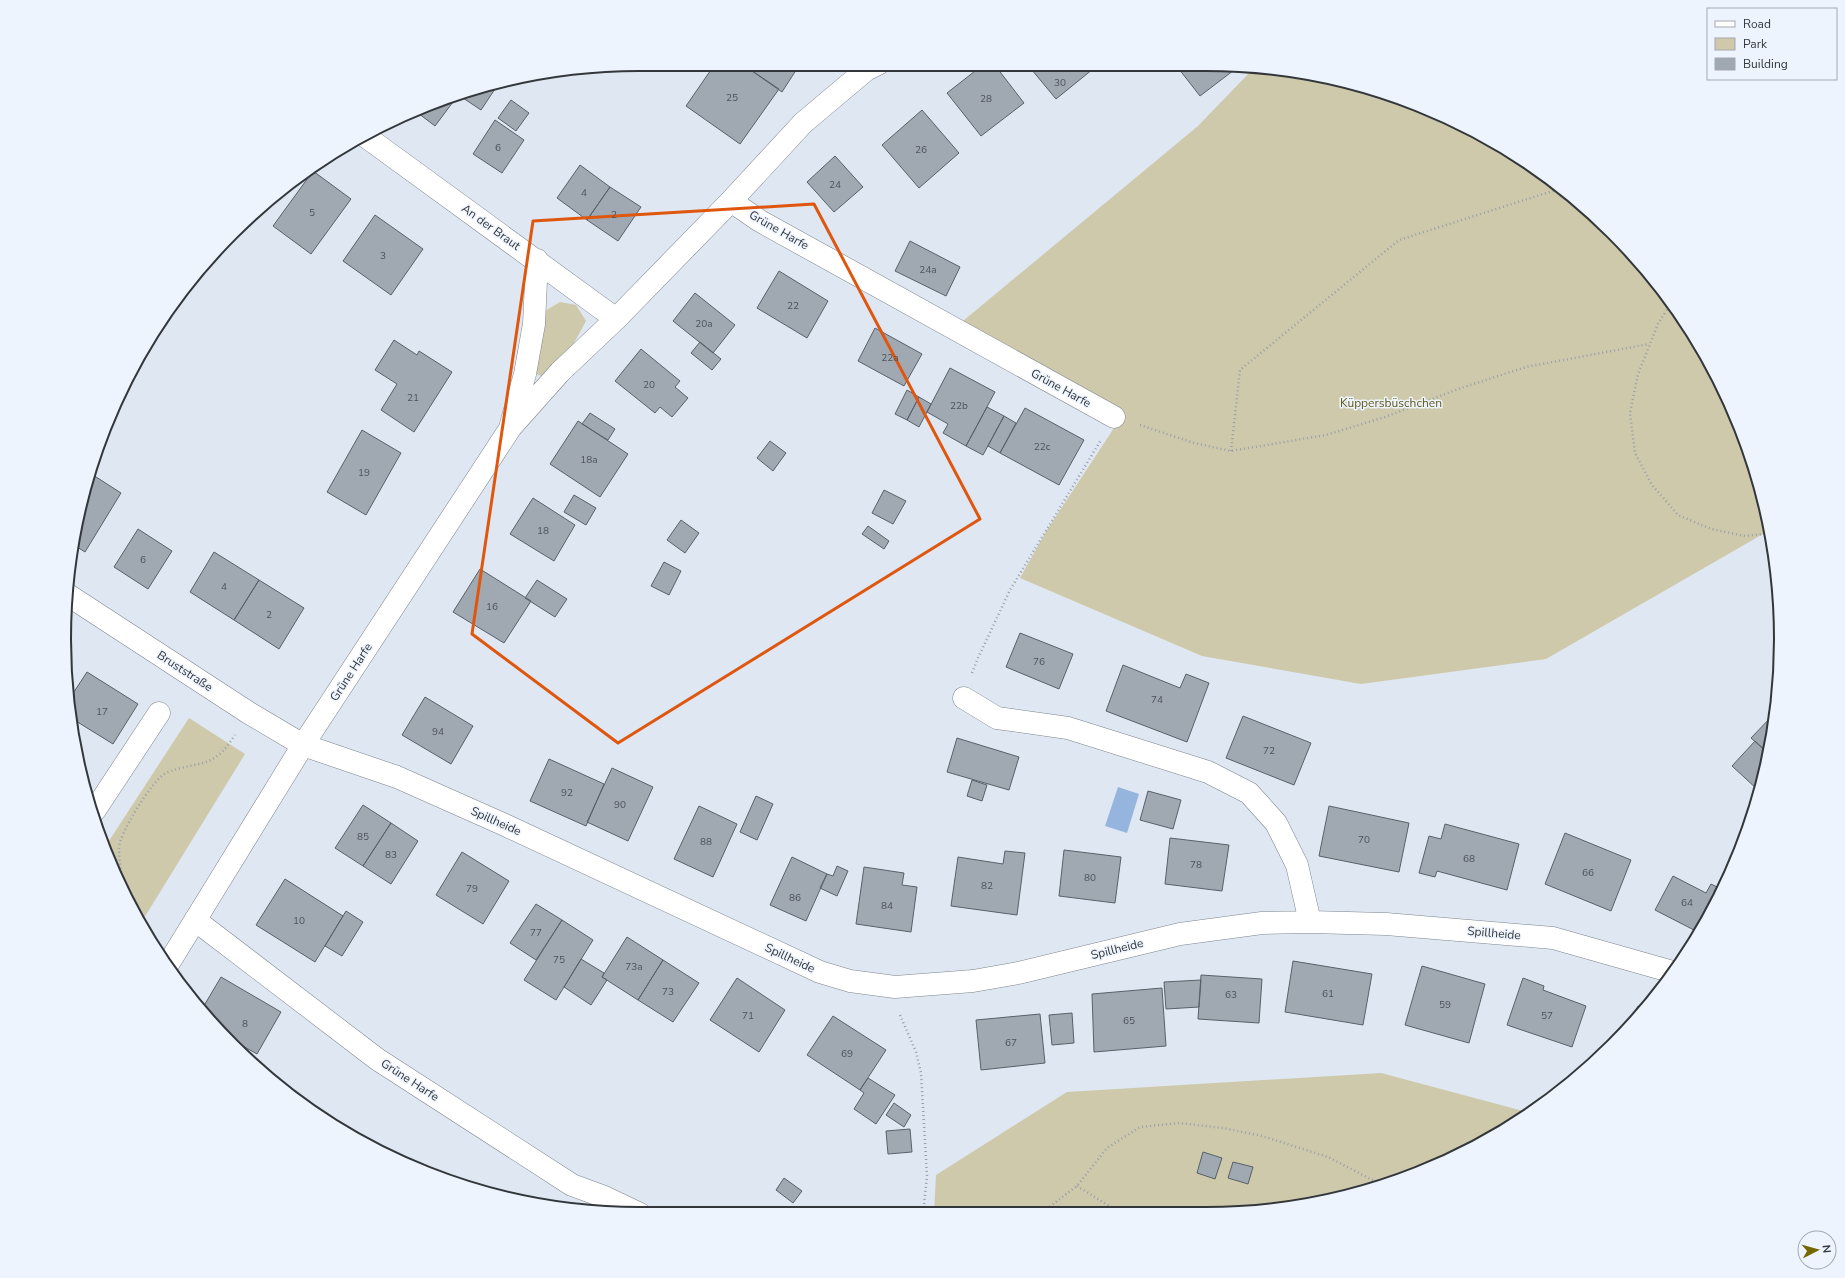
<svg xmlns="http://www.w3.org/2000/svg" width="1845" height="1278" viewBox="0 0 1845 1278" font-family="'Nunito Sans',sans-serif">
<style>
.green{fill:#cdc9aa}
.water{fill:#96b5de}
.building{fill:#a0a8b2;stroke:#596069}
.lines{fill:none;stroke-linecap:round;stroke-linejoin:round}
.minor-casing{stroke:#7e858f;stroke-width:23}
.path{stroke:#999fa7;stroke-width:2.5;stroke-dasharray:1 3;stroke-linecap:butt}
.minor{stroke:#fff;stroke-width:22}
.marked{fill:none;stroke:#df570e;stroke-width:3;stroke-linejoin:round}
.labels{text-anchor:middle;stroke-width:3;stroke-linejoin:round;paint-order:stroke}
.number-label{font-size:10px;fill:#4e5359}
.street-label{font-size:12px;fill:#33373b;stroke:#eef4fd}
.park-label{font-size:12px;fill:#61591e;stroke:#eef4fd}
.rim{fill:none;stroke:#33373b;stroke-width:2}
</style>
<rect width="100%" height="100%" fill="#dfe7f2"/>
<!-- green -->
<path class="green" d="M1253 69 1318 75 1461 123 1556 183 1613 233 1684 320 1737 419 1770 530 1546 659 1361 684 1202 656 1020 578 1047 530 1118 422 963 321 1198 126Z
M560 302 576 305 586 321 574 343 543 377 535 373 545 311Z
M189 718 245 754 141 923 123 894 107 844Z
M1381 1073 1531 1113 1461 1155 1318 1203 1206 1214H934L936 1175 1067 1092Z"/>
<!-- water -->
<path class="water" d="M1118 787 1139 794 1127 833 1105 826Z"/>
<!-- building -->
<path class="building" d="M715 64H742L779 89 740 144 686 106Z
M742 64H800L782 92Z
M984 64H994L1024 103 981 136 947 93Z
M1027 64H1097L1098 65 1056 99Z
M1175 64H1206L1238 67 1200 96Z
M493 83 497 86 481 110 460 96 462 93Z
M459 94 435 126 414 110 419 108Z
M511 100 529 113 516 131 498 118Z
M922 110 959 153 919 188 882 145Z
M495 120 524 140 502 173 473 154Z
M835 156 863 187 834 212 807 182Z
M580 165 610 187 587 220 557 198Z
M313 171 351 199 311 254 273 226Z
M610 187 641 207 618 241 587 220Z
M375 215 423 249 391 295 343 261Z
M910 241 960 267 946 296 895 271Z
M779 271 828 301 807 338 757 308Z
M695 293 735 325 713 353 673 321Z
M875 328 922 354 904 386 858 361Z
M394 340 417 355 419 351 452 372 414 432 381 410 397 384 375 370Z
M700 342 721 359 712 370 691 353Z
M641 349 680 381 675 387 688 398 672 417 660 407 655 413 615 381Z
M950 368 995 392 966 446 943 433 948 424 927 412Z
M907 390 919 397 907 420 895 414Z
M919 397 931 404 919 427 907 420Z
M987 407 1004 416 983 455 966 446Z
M1025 408 1084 440 1059 485 1000 453Z
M590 413 615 429 608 440 582 424Z
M1004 416 1016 423 1000 453 988 446Z
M578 421 628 454 600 497 550 464Z
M362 430 401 453 366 515 327 492Z
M770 441 786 453 773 471 757 458Z
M93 475 121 493 85 552 74 545Z
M884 490 906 501 893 524 872 513Z
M574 495 596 508 586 525 564 512Z
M533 498 575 525 554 561 510 534Z
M681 520 699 533 685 553 667 540Z
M868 526 889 541 884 549 862 534Z
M138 529 172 551 148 589 114 567Z
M214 552 259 580 234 620 190 592Z
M664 562 681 571 669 595 651 586Z
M480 569 531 601 504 643 453 612Z
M259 580 304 608 279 649 234 620Z
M537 580 567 599 555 617 525 598Z
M1020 633 1073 654 1059 689 1006 667Z
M1123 665 1180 688 1186 674 1209 683 1187 742 1106 711Z
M87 672 138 704 113 744 71 718 68 701Z
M425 697 473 726 451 764 402 735Z
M1774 714 1770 751 1769 754 1751 738Z
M1243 716 1311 743 1294 785 1226 758Z
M957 738 1019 757 1009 790 947 772Z
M1755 741 1769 754 1758 790 1732 766Z
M549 759 604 784 586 826 530 801Z
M612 768 653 787 628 841 587 822Z
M972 780 987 785 982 801 967 796Z
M1148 791 1181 800 1173 829 1140 820Z
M756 796 773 804 757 840 740 832Z
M363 805 391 823 363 866 335 848Z
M699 806 737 824 713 877 674 859Z
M1329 806 1409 823 1399 872 1319 856Z
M391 823 418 841 391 884 363 866Z
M1445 824 1519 844 1507 890 1437 871 1435 877 1419 873 1429 836 1441 839Z
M1565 833 1631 860 1611 911 1545 884Z
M1170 838 1229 845 1222 891 1165 884Z
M1064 850 1121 857 1115 903 1059 896Z
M1005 851 1025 853 1017 915 951 906 958 857 1003 864Z
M462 852 509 881 483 924 436 895Z
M792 857 827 874 806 921 770 905Z
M837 866 848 871 837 896 820 888 827 874 833 876Z
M864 867 904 873 902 885 917 887 911 932 856 924Z
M1673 876 1706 893 1711 884 1721 889 1693 942 1689 941 1694 930 1655 910Z
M285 879 343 916 315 962 256 925Z
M536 904 562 920 536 960 510 943Z
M346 911 363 922 342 956 325 946Z
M562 920 593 940 556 1000 524 980Z
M627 937 663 960 638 1000 602 977Z
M581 959 604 973 602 977 607 980 591 1005 564 987Z
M663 960 699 983 673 1022 638 1000Z
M1293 961 1372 974 1363 1025 1285 1012Z
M1422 966 1485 984 1469 1043 1405 1025Z
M1201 975 1262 979 1259 1023 1198 1019Z
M221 977 281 1012 257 1054 223 1035 202 1009Z
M737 978 785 1010 759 1052 710 1020Z
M1523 978 1544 986 1543 990 1586 1006 1572 1047 1507 1025Z
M1201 980 1199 1007 1166 1009 1164 982Z
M1162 988 1166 1046 1094 1052 1092 994Z
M1638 1006 1643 1009 1628 1027Z
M1072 1013 1074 1043 1052 1045 1049 1015Z
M1040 1014 1045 1063 981 1070 976 1020Z
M833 1016 886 1050 860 1090 807 1055Z
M868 1078 895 1095 876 1124 854 1109 864 1093 860 1090Z
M894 1103 911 1115 904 1127 886 1115Z
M910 1129 912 1152 888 1154 886 1131Z
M1203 1152 1222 1158 1215 1179 1197 1173Z
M1233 1162 1253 1167 1248 1184 1228 1178Z
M784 1178 802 1191 793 1203 776 1190Z
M1323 1194 1330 1199 1317 1203Z"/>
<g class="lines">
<!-- minor casing -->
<g class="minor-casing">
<path id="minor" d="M365 136 616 319
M731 201 760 221 1114 417
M511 424 525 374 534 324 537 260
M68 595 249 713 303 745 397 777 505 825 820 972 850 981 895 987 973 981 1018 973 1180 934 1262 923 1310 922 1386 924 1553 938 1673 972
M964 698 997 718 1068 728 1208 772 1249 793 1276 823 1297 865 1310 922
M95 810 159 713
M195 920 377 1059 572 1185 602 1196 640 1214
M167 966 303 745 511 427 560 372 616 319 731 201 803 123 866 70 878 64"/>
</g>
<!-- path -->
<path class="path" d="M1671 303 1658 324 1638 374 1630 413 1635 453 1652 485 1678 515 1711 529 1745 536 1771 533
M1140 425 1194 443 1231 451 1326 435 1385 417 1461 388 1526 367 1649 344
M1231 451 1240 370 1399 240 1562 188
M972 673 978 658 1010 590 1101 440
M127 900C124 884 119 866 119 849 118 835 153 779 166 773 200 759 211 772 235 735
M900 1015 916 1052 921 1073 927 1176 923 1214
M1077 1186 1122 1214
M1040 1214 1077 1186 1107 1148 1140 1127 1179 1123 1223 1128 1262 1136 1328 1157 1378 1183"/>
<!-- minor -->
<use href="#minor" class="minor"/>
</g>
<!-- marked area -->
<path class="marked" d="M814 204 980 519 618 743 472 634 533 221Z"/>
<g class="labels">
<!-- number labels -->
<g class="number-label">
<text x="1060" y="86">30</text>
<text x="732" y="101">25</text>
<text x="986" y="102">28</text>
<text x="498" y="151">6</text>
<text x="921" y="153">26</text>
<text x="835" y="188">24</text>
<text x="584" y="196">4</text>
<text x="312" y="216">5</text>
<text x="614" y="218">2</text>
<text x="383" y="259">3</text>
<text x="928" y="273">24a</text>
<text x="793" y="309">22</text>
<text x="704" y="327">20a</text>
<text x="890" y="361">22a</text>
<text x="649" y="388">20</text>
<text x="413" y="401">21</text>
<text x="959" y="409">22b</text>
<text x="1042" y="450">22c</text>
<text x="589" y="463">18a</text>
<text x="364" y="476">19</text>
<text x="543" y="534">18</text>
<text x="143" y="563">6</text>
<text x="224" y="590">4</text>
<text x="492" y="610">16</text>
<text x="269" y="618">2</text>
<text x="1039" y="665">76</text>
<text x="1157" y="703">74</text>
<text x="102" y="715">17</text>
<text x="438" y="735">94</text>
<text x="1269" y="754">72</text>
<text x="567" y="796">92</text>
<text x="620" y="808">90</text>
<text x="363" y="840">85</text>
<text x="1364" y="843">70</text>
<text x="706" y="845">88</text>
<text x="391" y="858">83</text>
<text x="1469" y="862">68</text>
<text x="1196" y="868">78</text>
<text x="1588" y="876">66</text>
<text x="1090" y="881">80</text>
<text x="987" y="889">82</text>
<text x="472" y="892">79</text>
<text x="795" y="901">86</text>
<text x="1687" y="906">64</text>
<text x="887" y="909">84</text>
<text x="299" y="924">10</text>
<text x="536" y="936">77</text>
<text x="559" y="963">75</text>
<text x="634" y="970">73a</text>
<text x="668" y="995">73</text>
<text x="1328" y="997">61</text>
<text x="1231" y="998">63</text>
<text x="1445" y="1008">59</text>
<text x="748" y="1019">71</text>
<text x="1547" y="1019">57</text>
<text x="1129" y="1024">65</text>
<text x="245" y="1027">8</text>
<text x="1011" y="1046">67</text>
<text x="847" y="1057">69</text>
</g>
<!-- street labels -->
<g class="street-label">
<text transform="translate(491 227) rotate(36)" y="4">An der Braut</text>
<text transform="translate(779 230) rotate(30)" y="4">Grüne Harfe</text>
<text transform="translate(1061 388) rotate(29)" y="4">Grüne Harfe</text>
<text transform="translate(185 671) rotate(33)" y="4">Bruststraße</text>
<text transform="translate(351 672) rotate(-57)" y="4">Grüne Harfe</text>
<text transform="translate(496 821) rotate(24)" y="4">Spillheide</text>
<text transform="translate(1494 933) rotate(5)" y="4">Spillheide</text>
<text transform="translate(1117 949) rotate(-14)" y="4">Spillheide</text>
<text transform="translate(790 958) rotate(25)" y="4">Spillheide</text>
<text transform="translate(410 1080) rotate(33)" y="4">Grüne Harfe</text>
</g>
<!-- park labels -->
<g class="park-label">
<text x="1391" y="407">Küppersbüschchen</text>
</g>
</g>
<!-- crop -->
<path d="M0 0H1845V1278H0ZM639 71H1206A568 568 0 0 1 1774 639V639A568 568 0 0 1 1206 1207H639A568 568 0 0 1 71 639V639A568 568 0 0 1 639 71Z" fill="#eef4fd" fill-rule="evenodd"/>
<path class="rim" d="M639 71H1206A568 568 0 0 1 1774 639V639A568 568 0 0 1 1206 1207H639A568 568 0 0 1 71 639V639A568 568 0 0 1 639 71Z"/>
<!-- legend -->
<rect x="1707" y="8" width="130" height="72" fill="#eef4fd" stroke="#a3a8af"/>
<rect x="1715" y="21" width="20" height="6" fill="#ffffff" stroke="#a3a8af"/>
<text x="1743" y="28" font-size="12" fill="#33373b">Road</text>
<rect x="1715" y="38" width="20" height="12" fill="#cdc9aa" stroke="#a3a8af"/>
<text x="1743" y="48" font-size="12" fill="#33373b">Park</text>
<rect x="1715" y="58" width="20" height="12" fill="#a0a8b2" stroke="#a3a8af"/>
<text x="1743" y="68" font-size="12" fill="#33373b">Building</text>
<!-- north arrow -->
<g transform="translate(1817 1250) rotate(84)"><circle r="19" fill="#eef4fd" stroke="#a3a8af"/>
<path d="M0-3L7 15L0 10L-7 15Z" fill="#756800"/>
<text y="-6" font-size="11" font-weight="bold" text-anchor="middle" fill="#33373b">N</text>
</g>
</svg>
